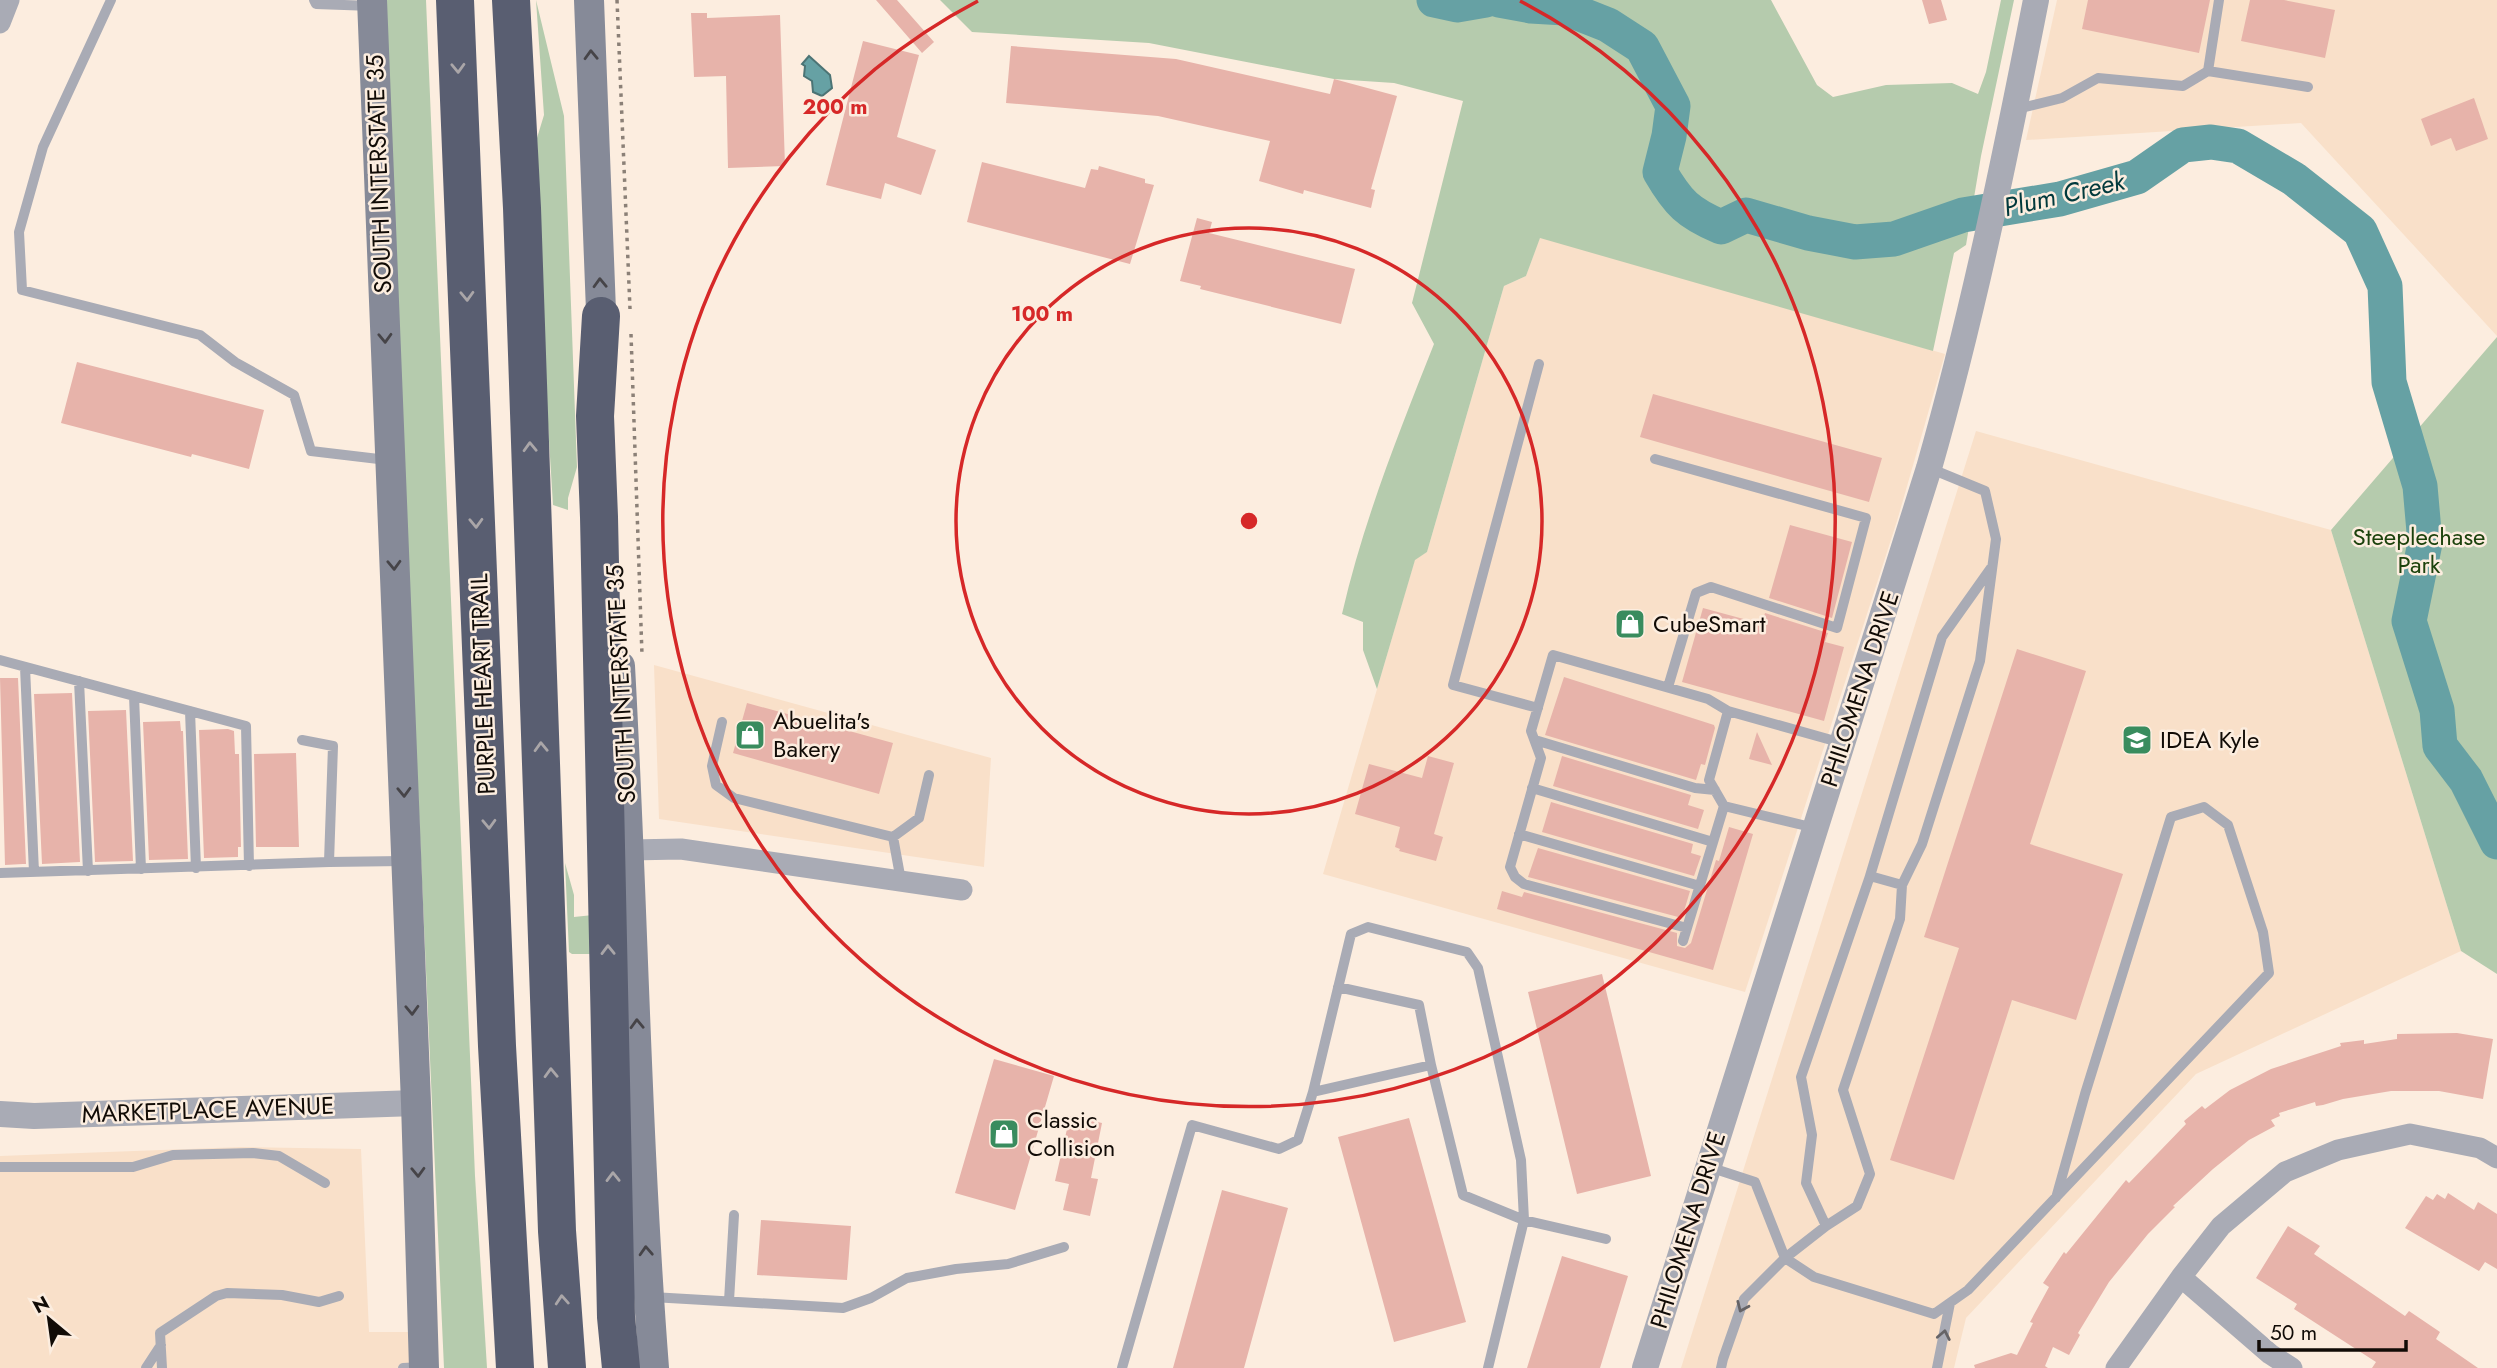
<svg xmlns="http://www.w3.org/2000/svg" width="2497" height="1368" viewBox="0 0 2497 1368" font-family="Jost,sans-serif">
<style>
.built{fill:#f9e0c9}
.green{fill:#b5cbad}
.water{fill:#66a1a4;stroke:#4c7475;stroke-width:2}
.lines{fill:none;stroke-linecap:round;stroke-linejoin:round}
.river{stroke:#66a1a4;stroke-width:35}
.building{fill:#e7b3aa}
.path{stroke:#8b8077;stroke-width:3.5;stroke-dasharray:3.5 5;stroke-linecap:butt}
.service{stroke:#a9abb5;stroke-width:10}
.minor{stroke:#a9abb5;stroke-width:21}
.tertiary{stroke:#a9abb5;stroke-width:26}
.secondary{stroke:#868a98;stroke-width:30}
.motorway{stroke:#595e71;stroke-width:38}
.oneway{stroke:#464448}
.oneway2{stroke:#aaa6a8}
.oneway3{stroke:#656366}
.ring{fill:none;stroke:#d62828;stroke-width:3.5}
.labels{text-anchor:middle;stroke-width:5;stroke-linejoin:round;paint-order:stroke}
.street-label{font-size:24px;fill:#110b06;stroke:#fceddf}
.park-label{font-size:24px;fill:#1c420c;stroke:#fceddf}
.poi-label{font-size:24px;fill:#110b06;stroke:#fceddf;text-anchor:start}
.water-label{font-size:26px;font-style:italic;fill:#00393c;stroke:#fceddf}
.centre{fill:#d62828;stroke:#fceddf;stroke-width:3.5}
.ring-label{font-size:21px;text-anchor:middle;font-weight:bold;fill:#d62828;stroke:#fceddf;stroke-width:5;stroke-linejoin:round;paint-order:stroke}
</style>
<rect width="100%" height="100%" fill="#fceddf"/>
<!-- built -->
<path class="built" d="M2057 0H2497V336L2301 123 2026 140Z
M1540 237 1945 354 1897 521 1745 992 1323 874 1415 559 1427 552 1504 286 1526 276Z
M1976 431 2331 530 2461 951 2196 1074 1966 1318 1954 1368H1681Z
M654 665 991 758 984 867 659 819Z
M242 1147 361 1149 369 1332H411L412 1368H0V1156Z"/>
<!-- green -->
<path class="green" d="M386 0H426L475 1176 487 1368H444L409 595Z
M536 0 564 116 577 467 568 498V510L553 505 546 392 537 138 544 115Z
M940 0H1771L1817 85 1833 97 1886 85 1952 83 1978 94 1986 72 2001 0H2014L1981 156 1966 245 1954 253 1933 351 1540 238 1526 276 1504 286 1427 552 1415 560 1377 689 1363 650V622L1342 614C1363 522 1399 432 1434 344L1412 303 1463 101 1394 83 1334 79 1149 43 972 32Z
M2497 337V974L2461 951 2331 530Z
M565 863 574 895V917L593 915 592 954H572L569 952Z"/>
<!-- water -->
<path class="water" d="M809 56 830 75 832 88 822 96 813 92 812 81 804 76 805 66 802 64Z"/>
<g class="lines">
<!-- river -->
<path class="river" d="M1434 0 1457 5 1486 0
M1499 0 1531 6 1565 8 1608 25 1642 47 1673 106 1669 136 1660 172C1678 203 1688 213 1721 227L1746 215 1808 233 1855 242 1894 239 1963 215 2060 199 2137 177 2183 145 2211 142 2238 146 2294 179 2360 231 2385 286 2389 382 2420 486 2425 543 2409 621 2437 710 2440 746 2466 780 2497 842"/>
</g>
<!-- building -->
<path class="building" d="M876 0H897L934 42 922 53Z
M1922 0H1941L1947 20 1929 24Z
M2088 0H2210L2199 53 2082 29Z
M2250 0H2284L2335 10 2325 58 2241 41Z
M691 13H707V18L780 15 785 166 728 168 726 76 694 77Z
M863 41 919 55 897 137 936 150 921 195 885 183 881 199 826 185Z
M1011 46 1176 59 1330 94 1334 79 1397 96 1371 189 1375 190 1371 208 1304 190 1303 194 1259 181 1270 141 1158 116 1006 103Z
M2474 98 2488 139 2456 151 2451 138 2431 146 2421 119Z
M982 162 1085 188 1091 169 1098 170 1099 166 1145 179V183L1154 185 1130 264 967 222Z
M1197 218 1212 222 1209 233 1355 269 1341 324 1200 289 1201 286 1180 281Z
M77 362 264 410 249 469 192 454 191 457 61 423Z
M1653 394 1882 458 1869 502 1640 437Z
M1790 525 1852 542 1832 618 1769 598Z
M1703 608 1762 624 1765 613 1828 633 1825 642 1844 647 1824 721 1682 682Z
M2017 649 2086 671 2030 844 2123 874 2076 1020 2012 1000 1954 1180 1890 1160 1959 948 1924 937Z
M1564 677 1714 725 1715 728 1705 765 1701 764 1696 780 1545 735Z
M0 678H18L26 864H23L5 865Z
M72 693 80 862 42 864 34 694Z
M747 703 893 743 879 794 733 753Z
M126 710 133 861 95 862 88 711Z
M180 721 181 731H183L188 859 149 860 143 722Z
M228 729 234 731 235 754H239L241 847H238V857L204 858 199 730Z
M1757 732 1772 765 1749 759Z
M296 753 299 847H256L254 754Z
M1428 756 1454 763 1434 834 1443 837 1436 861 1399 851 1400 849 1395 847 1400 827 1355 814 1369 764 1422 778Z
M1562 756 1691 795 1688 805 1704 810 1698 829 1553 786Z
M1551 802 1693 844 1691 853 1701 856 1694 876 1542 832Z
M1729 827 1753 834 1713 970 1497 909 1502 891 1522 897 1524 892 1677 933V946L1685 948 1691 943 1716 860 1719 861Z
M1538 848 1690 891 1682 918 1528 877Z
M1602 974 1651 1176 1577 1194 1528 992Z
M2457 1033 2493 1039 2483 1099 2439 1091H2391L2343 1099 2323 1105 2316 1106 2315 1102 2279 1113 2280 1116 2271 1120 2275 1126 2249 1140 2213 1169 2173 1206 2175 1207 2148 1234 2109 1282 2078 1333 2080 1335 2069 1355 2053 1347 2045 1366 2048 1368H1975L1974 1365 2011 1353 2017 1355 2033 1323 2030 1322 2049 1287 2043 1283 2064 1252 2066 1254 2126 1180 2129 1183 2186 1124 2184 1121 2202 1106 2205 1109 2230 1090 2271 1069 2341 1046 2340 1043 2364 1040V1044L2397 1039V1034Z
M994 1059 1054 1076 1015 1210 955 1193Z
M1070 1116 1102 1123 1091 1178 1098 1179 1090 1216 1063 1210 1069 1184 1055 1181Z
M1409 1118 1466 1322 1394 1342 1338 1137Z
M1222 1190 1288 1208 1244 1368H1173Z
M2448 1193 2474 1210 2478 1202 2497 1214V1269L2485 1262 2479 1271 2405 1228 2426 1196 2433 1200 2437 1194 2445 1199Z
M761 1220 851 1226 847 1280 757 1275Z
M2288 1226 2320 1246 2314 1254 2405 1316 2409 1311 2440 1332 2436 1339 2478 1368H2372L2376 1362 2294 1309 2297 1304 2256 1278Z
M1562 1256 1628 1276 1600 1368H1527Z"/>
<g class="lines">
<!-- path -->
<path class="path" d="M617 0 630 309
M631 334 642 655"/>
<!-- service -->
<path class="service" d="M111 0 43 147 19 232 22 290 200 335 235 362 294 395 311 451 387 460
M314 0 316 4 372 6
M2208 71 2308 87
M2017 109 2062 98 2098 78 2183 86 2208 71 2219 0
M1655 459 1866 518 1837 628 1711 587 1696 593 1668 687
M0 660 246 726 249 866
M25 667 34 872
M79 681 88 871
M134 696 141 869
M1538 708 1453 685 1539 364
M190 711 196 868
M722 722 712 766 716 785 734 798 893 837 901 881
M302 740 333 746 329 862 403 861
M1535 740 1695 788 1715 790
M1532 788 1713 842
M1724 806 1709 780 1728 711 1842 743
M1519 834 1700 886
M893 837 919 818 929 775
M0 873 329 862
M1870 876 1942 637 1991 568
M1687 928 1524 884 1515 877 1510 867 1541 758 1531 731 1553 655 1708 699 1728 711
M1683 941 1724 806 1815 828
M1338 987 1419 1005 1431 1065
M1313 1092 1351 934 1368 927 1467 952 1478 968 1521 1160 1524 1220 1606 1239
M0 1167H133L173 1155 253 1153 279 1156 325 1183
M1709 1167 1755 1182 1785 1258 1826 1226 1806 1183 1812 1135 1801 1077 1870 876 1902 885 1922 844 1980 661 1996 539 1985 491 1929 468
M1826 1226 1857 1206 1870 1174 1843 1090 1900 919 1902 885
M652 1297 843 1308 871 1298 907 1278 956 1269 1008 1264 1064 1247
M729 1301 734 1215
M146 1368 161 1345
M162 1368 160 1333 216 1296 227 1293 282 1295 319 1302 339 1296
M403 1368 422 1367
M1122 1368 1192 1125 1279 1149 1298 1140 1313 1092 1431 1065 1463 1195 1524 1220 1488 1368
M1721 1368 1723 1359 1744 1299 1785 1258 1814 1277 1934 1314 1968 1290 2269 973 2263 932 2228 825 2204 807 2171 817 2085 1094 2056 1198
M1937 1368 1950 1303"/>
<!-- minor -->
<path class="minor" d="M0 23 9 0
M630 850 681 849 962 890
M2181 1277 2270 1354 2292 1368
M2116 1368 2181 1277 2221 1226 2285 1172 2338 1150 2410 1134 2480 1148 2497 1158"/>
<!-- tertiary -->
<path class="tertiary" d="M0 1114 34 1116 416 1103
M1645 1368 1929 468C1973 314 2005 158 2036 0"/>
<!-- secondary -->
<path class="secondary" d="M372 0 416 1103 424 1368
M589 0 602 337
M620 666C633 900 636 1134 654 1368"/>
<!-- motorway -->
<path class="motorway" d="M455 0 497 1046 515 1368
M511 0 522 208 557 1231 567 1368
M601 316 595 416 599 517 616 1317 621 1368"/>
</g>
<!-- one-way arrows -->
<defs><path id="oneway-chevron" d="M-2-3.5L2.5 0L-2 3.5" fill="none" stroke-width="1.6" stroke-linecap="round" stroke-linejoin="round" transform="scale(1.75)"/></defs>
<g class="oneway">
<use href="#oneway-chevron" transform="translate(591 55) rotate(-92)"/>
<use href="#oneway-chevron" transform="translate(600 283) rotate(-92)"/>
<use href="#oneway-chevron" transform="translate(385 338) rotate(88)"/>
<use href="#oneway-chevron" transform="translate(394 565) rotate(88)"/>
<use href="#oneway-chevron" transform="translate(404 792) rotate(88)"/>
<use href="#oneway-chevron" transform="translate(412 1010) rotate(88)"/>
<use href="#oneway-chevron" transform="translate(637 1024) rotate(-92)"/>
<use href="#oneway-chevron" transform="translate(418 1172) rotate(88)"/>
<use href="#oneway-chevron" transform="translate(646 1251) rotate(-93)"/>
</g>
<g class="oneway2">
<use href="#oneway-chevron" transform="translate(458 68) rotate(88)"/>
<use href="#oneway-chevron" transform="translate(467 296) rotate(88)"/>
<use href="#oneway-chevron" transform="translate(530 447) rotate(-92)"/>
<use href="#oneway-chevron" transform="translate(476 523) rotate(88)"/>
<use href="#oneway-chevron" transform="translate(541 747) rotate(-92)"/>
<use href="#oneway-chevron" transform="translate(489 824) rotate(88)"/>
<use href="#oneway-chevron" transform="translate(608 950) rotate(-91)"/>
<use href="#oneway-chevron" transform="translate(551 1073) rotate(-92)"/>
<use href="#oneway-chevron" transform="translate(613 1177) rotate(-91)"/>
<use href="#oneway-chevron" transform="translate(562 1300) rotate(-94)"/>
</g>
<g class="oneway3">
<use href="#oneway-chevron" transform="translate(1742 1307) rotate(114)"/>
<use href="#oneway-chevron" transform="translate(1944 1335) rotate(-79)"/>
</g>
<!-- distance rings -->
<g class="ring">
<circle cx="1249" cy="521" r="293"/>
<path d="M1520 1A586 586 0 1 1 978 1"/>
</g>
<!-- icons -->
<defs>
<g id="shop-square" transform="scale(1.575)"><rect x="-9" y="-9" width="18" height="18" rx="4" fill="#398c5e" stroke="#fceddf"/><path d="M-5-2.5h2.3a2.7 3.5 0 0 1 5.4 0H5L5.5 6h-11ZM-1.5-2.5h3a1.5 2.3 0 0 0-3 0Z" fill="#fff"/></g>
<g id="school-square" transform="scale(1.575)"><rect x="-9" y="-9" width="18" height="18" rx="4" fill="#398c5e" stroke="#fceddf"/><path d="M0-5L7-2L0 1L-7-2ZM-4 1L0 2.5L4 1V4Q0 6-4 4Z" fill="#fff"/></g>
</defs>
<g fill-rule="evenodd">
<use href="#shop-square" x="1630" y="624"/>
<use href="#shop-square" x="750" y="735"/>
<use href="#school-square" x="2137" y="740"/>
<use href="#shop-square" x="1004" y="1134"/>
</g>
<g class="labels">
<!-- street labels -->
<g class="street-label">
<text transform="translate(379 174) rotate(-92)" y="8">SOUTH INTERSTATE 35</text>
<text transform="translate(483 684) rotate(-92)" y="8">PURPLE HEART TRAIL</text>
<text transform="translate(621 684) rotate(-93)" y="8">SOUTH INTERSTATE 35</text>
<text transform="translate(1860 689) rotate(-72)" y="8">PHILOMENA DRIVE</text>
<text transform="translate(208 1110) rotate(-2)" y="8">MARKETPLACE AVENUE</text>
<text transform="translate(1688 1230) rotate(-73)" y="8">PHILOMENA DRIVE</text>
</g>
<!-- park labels -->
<g class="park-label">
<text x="2419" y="545">Steeplechase<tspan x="2419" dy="28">Park</tspan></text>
</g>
<!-- poi labels -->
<g class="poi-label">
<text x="1653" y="632">CubeSmart</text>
<text x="773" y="729">Abuelita's<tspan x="773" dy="28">Bakery</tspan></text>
<text x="2160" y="748">IDEA Kyle</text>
<text x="1027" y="1128">Classic<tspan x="1027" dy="28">Collision</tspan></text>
</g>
<!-- water labels -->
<g class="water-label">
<text transform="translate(2064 194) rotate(-13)" y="9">Plum Creek</text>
</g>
</g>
<circle cx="1249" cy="521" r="10" class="centre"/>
<g class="ring-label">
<text x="835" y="114">200 m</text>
<text x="1042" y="321">100 m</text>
</g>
<!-- north arrow -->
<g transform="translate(49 1319) rotate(331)" stroke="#fceddf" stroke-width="5" paint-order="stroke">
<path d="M0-5L12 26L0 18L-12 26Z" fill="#110b06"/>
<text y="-10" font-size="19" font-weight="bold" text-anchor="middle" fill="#110b06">N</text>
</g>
<!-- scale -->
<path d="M2259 1340v10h147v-10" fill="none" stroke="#110b06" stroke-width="3.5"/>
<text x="2270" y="1340" font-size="21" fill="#110b06" stroke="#fceddf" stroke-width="5" paint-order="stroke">50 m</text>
</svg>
